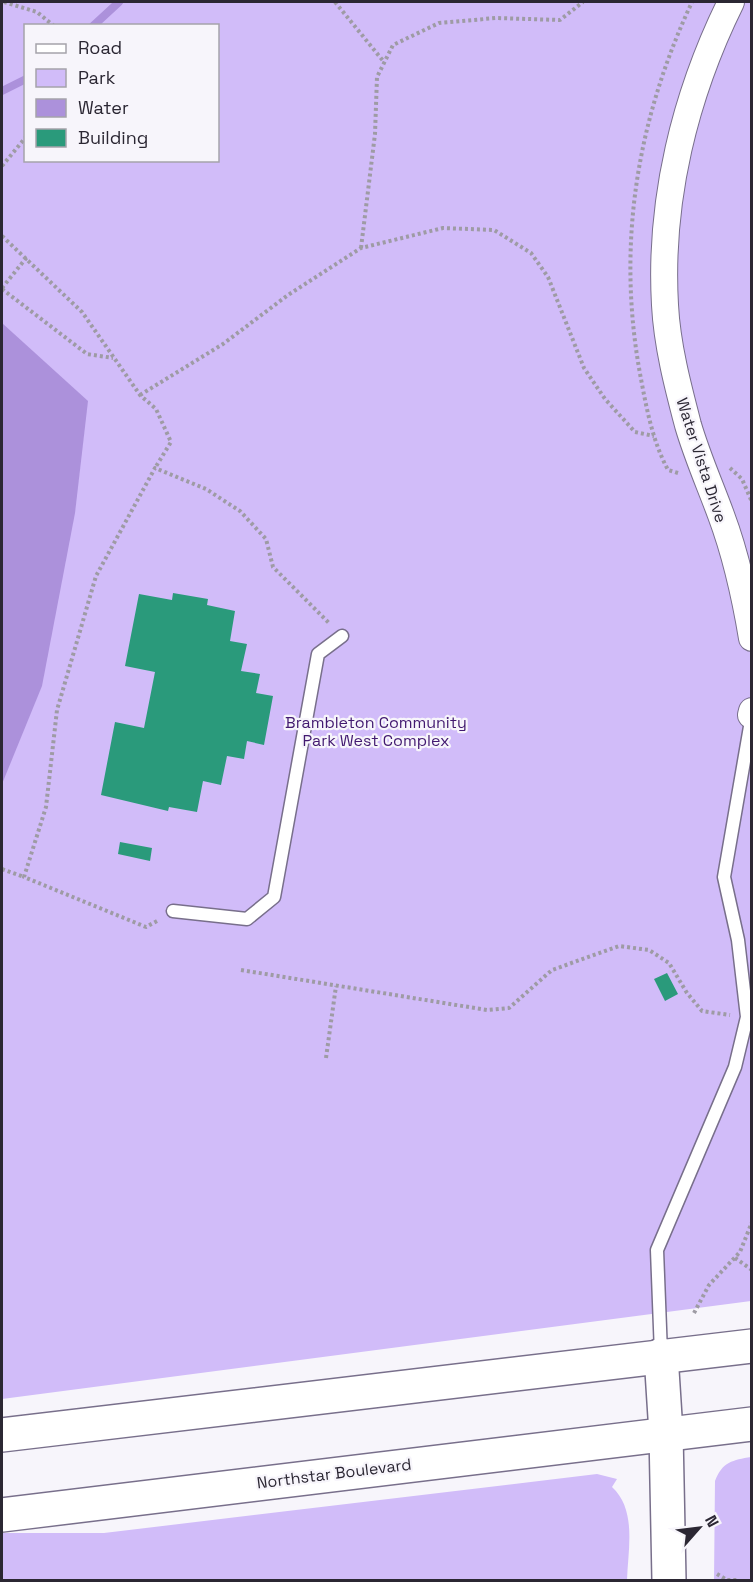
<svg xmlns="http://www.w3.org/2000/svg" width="753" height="1582" viewBox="0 0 753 1582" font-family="'Space Grotesk',sans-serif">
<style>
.green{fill:#d1bcf9;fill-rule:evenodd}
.water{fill:#ac91db}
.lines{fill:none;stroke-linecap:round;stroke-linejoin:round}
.stream{stroke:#ac91db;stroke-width:8}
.building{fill:#2a9a7b}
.service-casing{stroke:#786f8b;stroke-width:15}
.minor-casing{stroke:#786f8b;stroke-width:28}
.secondary-casing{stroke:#786f8b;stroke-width:36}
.primary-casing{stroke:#786f8b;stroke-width:36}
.path{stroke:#9e9ba4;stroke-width:4;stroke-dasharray:3 3;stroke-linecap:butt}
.service{stroke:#fff;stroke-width:12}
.minor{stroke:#fff;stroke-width:26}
.secondary{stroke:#fff;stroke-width:33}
.primary{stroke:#fff;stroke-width:33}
.labels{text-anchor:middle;stroke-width:4.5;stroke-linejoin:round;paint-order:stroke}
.street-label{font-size:16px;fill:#2b2733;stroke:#f7f5fb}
.park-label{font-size:16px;fill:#421970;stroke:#f7f5fb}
</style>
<rect width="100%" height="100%" fill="#f7f5fb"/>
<!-- green -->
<path class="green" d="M2 2H751V1301L2 1399ZM26 26H218V160H26Z
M751 1457V1580H714L715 1481C722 1462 733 1460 751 1457Z
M597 1474 617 1479 612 1487C637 1510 628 1549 627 1580H2V1533H104Z"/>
<!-- water -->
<path class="water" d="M2 323 88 401 75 513 42 686 2 784Z"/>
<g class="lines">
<!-- stream -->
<path class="stream" d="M93 26 119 2
M2 91 26 79"/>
</g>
<!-- building -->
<path class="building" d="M173 593 208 599 207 605 235 611 230 641 247 644 241 671 260 674 256 693 273 696 264 745 247 741 244 759 227 756 221 785 203 781 197 812 169 807 168 811 101 795 115 722 144 728 155 672 125 666 139 594 172 600Z
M120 842 152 848 150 861 118 854Z
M667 973 678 994 665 1001 654 979Z"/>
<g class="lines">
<!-- service casing -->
<g class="service-casing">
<path id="service" d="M173 911 247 919 274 897 318 654 342 636
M661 1354 657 1250 735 1067 747 1017 738 940 724 877 752 715"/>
</g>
<!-- minor casing -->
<g class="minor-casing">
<path id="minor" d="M731 2C685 95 659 200 665 305 667 345 678 387 688 425 697 456 710 485 721 515 736 555 745 596 752 638
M751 715 752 711"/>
</g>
<!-- secondary casing -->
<g class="secondary-casing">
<path id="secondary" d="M661 1355 666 1433 669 1580"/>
</g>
<!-- primary casing -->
<g class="primary-casing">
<path id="primary" d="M2 1435 752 1346
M2 1515 752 1424"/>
</g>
<!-- path -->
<path class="path" d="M4 2 37 12 54 26
M335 2 384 62
M2 166 26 137
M2 236 82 312 140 395 156 409 171 442 155 468
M361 248 375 134 377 77 393 45 439 23 496 18 560 20 583 2
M2 288 27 257
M2 289 87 354 113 358
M140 395 223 344 288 295 361 248 443 228 494 230 531 253 548 277 584 368 605 399 635 432 654 436
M730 468 742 479 752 502
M678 473 668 470C653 442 647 411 641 379 616 248 636 122 692 2
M2 869 24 877
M157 921 146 927 24 877 46 807 57 710 96 576 155 468 206 489 240 511 266 539 273 567 329 623
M241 970 487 1010 509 1008 552 970 619 946 649 950 669 963 687 993 702 1011 730 1015
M326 1058 336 986
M735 1258 752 1270
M694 1313 709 1285 740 1252 752 1222
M717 1574 727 1580H738"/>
<!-- service -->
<use href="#service" class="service"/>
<!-- minor -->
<use href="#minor" class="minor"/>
<!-- secondary -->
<use href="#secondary" class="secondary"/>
<!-- primary -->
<use href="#primary" class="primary"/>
</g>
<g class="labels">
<!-- street labels -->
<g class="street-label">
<text transform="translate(702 460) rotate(72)" y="6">Water Vista Drive</text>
<text transform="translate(334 1473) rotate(-7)" y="6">Northstar Boulevard</text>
</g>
<!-- park labels -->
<g class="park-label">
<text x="376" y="728">Brambleton Community<tspan x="376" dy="18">Park West Complex</tspan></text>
</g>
</g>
<!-- border -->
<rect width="753" height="1582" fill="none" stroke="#2b2733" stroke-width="6"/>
<!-- legend -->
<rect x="24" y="24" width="195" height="138" fill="#f7f5fb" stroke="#a5a3ab" stroke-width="1.5"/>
<rect x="36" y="44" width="30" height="9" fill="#ffffff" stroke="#a5a3ab" stroke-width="1.5"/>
<text x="78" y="54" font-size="18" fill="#2b2733">Road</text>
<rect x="36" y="69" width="30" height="18" fill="#d1bcf9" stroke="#a5a3ab" stroke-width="1.5"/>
<text x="78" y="84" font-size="18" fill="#2b2733">Park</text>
<rect x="36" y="99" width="30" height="18" fill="#ac91db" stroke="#a5a3ab" stroke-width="1.5"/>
<text x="78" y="114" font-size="18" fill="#2b2733">Water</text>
<rect x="36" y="129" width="30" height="18" fill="#2a9a7b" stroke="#a5a3ab" stroke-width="1.5"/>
<text x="78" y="144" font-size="18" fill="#2b2733">Building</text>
<!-- north arrow -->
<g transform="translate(699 1528) rotate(62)" stroke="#f7f5fb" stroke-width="4.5" paint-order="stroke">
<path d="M0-4.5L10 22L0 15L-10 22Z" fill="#2b2733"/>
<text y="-9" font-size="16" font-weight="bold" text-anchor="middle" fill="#2b2733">N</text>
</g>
</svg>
